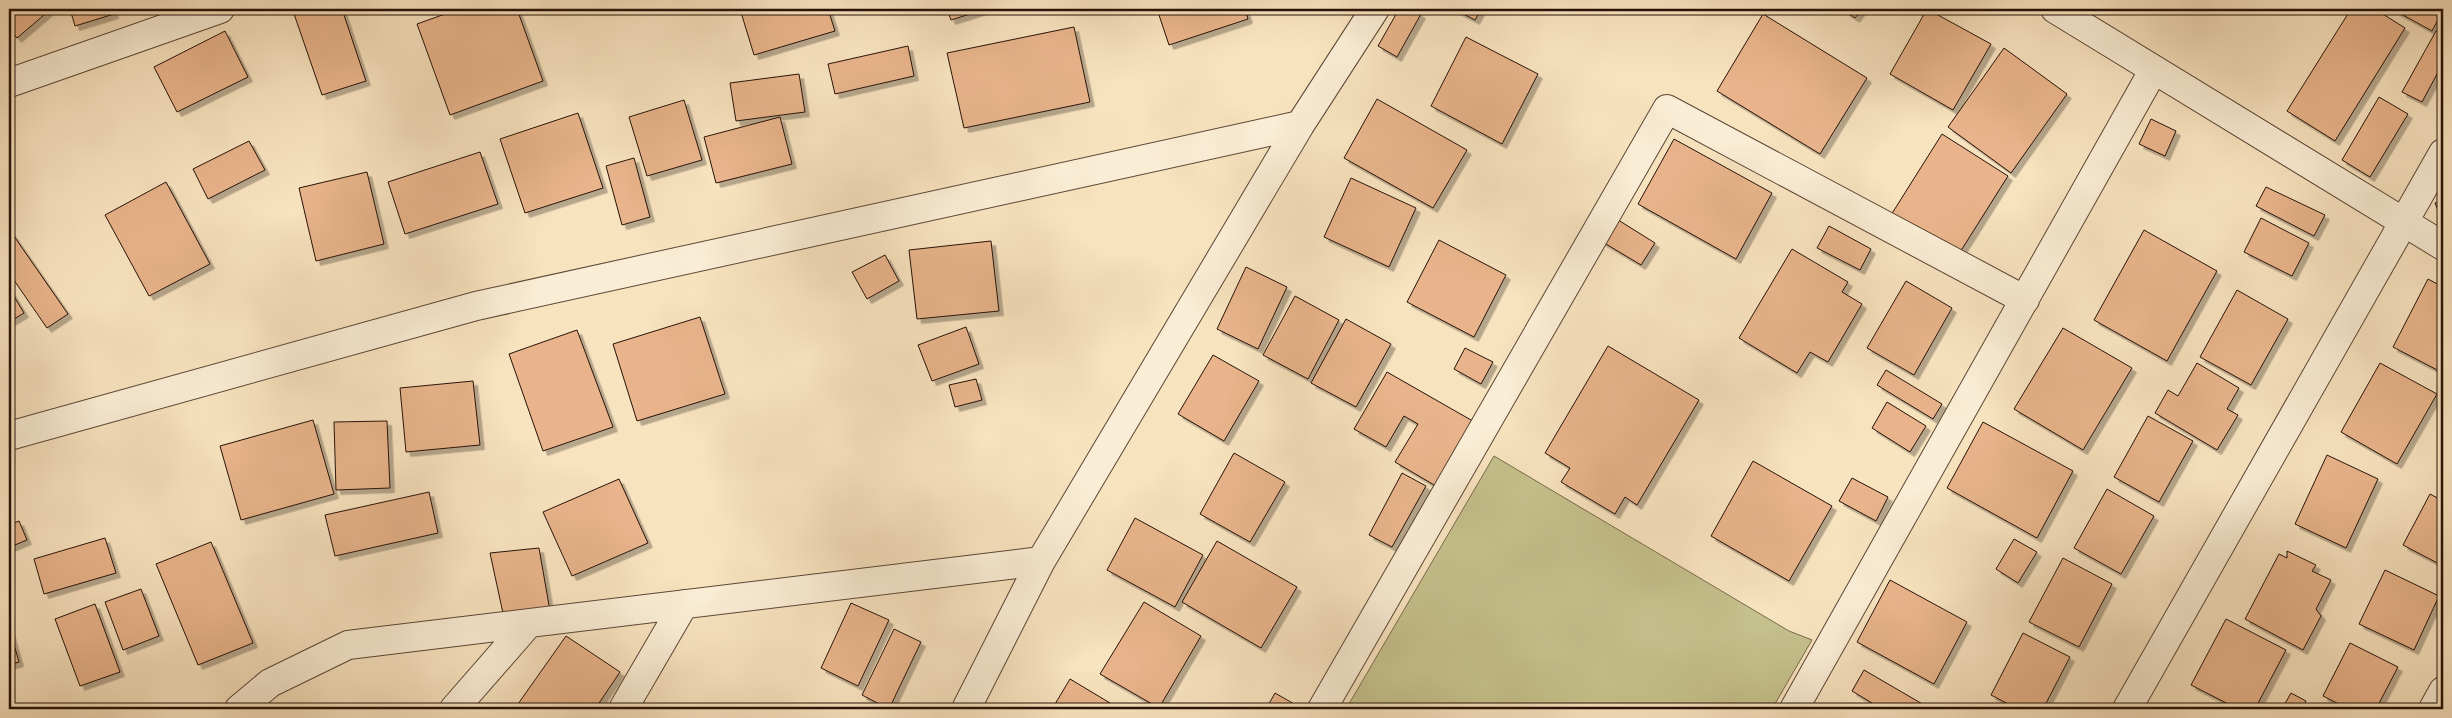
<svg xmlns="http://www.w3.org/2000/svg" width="2452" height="718" viewBox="0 0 2452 718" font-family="'Libre Caslon Text',serif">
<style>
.green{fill:#c5c18c;stroke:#766a4a}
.building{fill:#e9b48b;stroke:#261207;filter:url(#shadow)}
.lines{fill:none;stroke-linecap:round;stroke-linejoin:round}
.minor-casing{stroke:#5a4635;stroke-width:30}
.minor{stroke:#faedd5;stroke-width:28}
</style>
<defs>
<filter id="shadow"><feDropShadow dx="4.5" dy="4.5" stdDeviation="0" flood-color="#0004"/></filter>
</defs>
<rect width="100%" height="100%" fill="#f8e3bf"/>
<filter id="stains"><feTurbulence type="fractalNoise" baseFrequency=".004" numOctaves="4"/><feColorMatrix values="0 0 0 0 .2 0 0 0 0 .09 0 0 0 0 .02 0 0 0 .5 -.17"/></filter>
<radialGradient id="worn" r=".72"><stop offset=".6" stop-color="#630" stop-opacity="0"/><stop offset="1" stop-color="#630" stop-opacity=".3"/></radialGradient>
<!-- green -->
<path class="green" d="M1494 456 1789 631 1812 640 1772 709H1346Z"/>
<!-- building -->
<path class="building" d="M9 9H51L17 38 9 29Z
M70 9H113L114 14 75 26Z
M299 9H342L366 81 322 95 293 11Z
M459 9H517L543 81 450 115 417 24Z
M740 9H828L835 31 754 55Z
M947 9H986L951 20Z
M1157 9H1245L1248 19 1169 45Z
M1399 9H1412L1421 14 1397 57 1378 46Z
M1454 9H1481L1475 20Z
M1842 9H1862L1855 18Z
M1927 9 1991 44 1953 110 1890 74Z
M2351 9H2375L2405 28 2335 141 2287 111Z
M2392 9H2443V10L2432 31Z
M1763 14 1867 78 1820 154 1717 91Z
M1074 27 1090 102 964 128 947 53Z
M225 31 248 77 177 112 154 67Z
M2436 31 2443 34V63L2422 102 2402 92Z
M1466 37 1538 74 1502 144 1431 106Z
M908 46 914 76 835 94 828 64Z
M2004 48 2067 94 2011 173 1948 127Z
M799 74 805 112 736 121 730 83Z
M2379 97 2408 114 2370 177 2342 160Z
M1377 99 1467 150 1433 208 1344 158Z
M684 100 702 160 647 176 629 117Z
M578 113 603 188 525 213 500 139Z
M780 117 792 164 716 183 704 137Z
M2151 119 2176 131 2165 156 2139 144Z
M1942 134 2008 176 1957 257 1891 215Z
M1674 139 1772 193 1736 259 1638 204Z
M249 141 265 170 208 199 193 169Z
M480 152 498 204 405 234 388 182Z
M634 158 650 217 622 225 606 166Z
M367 172 384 244 316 261 299 188Z
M1351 178 1416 208 1389 267 1324 237Z
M166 182 210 264 149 296 105 215Z
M2266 187 2325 215 2314 236 2256 206Z
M2443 200V223L2435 203Z
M1615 218 1655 243 1641 265 1601 241Z
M2261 218 2309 243 2292 276 2244 252Z
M1829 226 1871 249 1860 270 1817 248Z
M9 229 68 314 47 328 9 273Z
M2144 230 2217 271 2167 361 2094 320Z
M1439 240 1506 275 1474 337 1407 302Z
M991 241 999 311 917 319 909 250Z
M1792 249 1848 282 1842 292 1862 304 1828 362 1810 352 1797 373 1739 338Z
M885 255 899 281 867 299 852 272Z
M1246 267 1287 287 1258 349 1217 329Z
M2428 279 2443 287V373L2393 347Z
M1906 281 1952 308 1914 375 1867 348Z
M9 288 24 313 9 322Z
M2237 290 2288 319 2251 385 2200 357Z
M1295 296 1339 320 1308 379 1263 355Z
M700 317 725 394 637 421 613 344Z
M1346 319 1391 344 1356 407 1311 383Z
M966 327 979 364 932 381 918 345Z
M2063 328 2132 368 2083 450 2014 409Z
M577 330 613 427 543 451 509 354Z
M1608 346 1699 400 1637 505 1625 497 1615 514 1561 482 1570 468 1545 453Z
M1465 348 1493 362 1481 384 1454 369Z
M1213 355 1259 381 1224 441 1178 414Z
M2197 363 2239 388 2227 409 2238 415 2217 450 2155 413 2168 390 2178 396Z
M2380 363 2437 394 2397 464 2341 432Z
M1886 370 1942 404 1933 419 1877 385Z
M1387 372 1478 424 1441 489 1395 462 1418 424 1404 416 1386 447 1354 429Z
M976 379 982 400 955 407 949 385Z
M473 381 480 445 406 452 400 388Z
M1887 402 1926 426 1910 452 1872 428Z
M2148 416 2193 441 2159 502 2114 477Z
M313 420 334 494 241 520 220 446Z
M387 421 390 488 336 490 334 422Z
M1983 422 2073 471 2037 538 1947 488Z
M1234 453 1285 482 1250 542 1200 514Z
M2327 455 2378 479 2346 548 2295 524Z
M1753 461 1832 506 1789 581 1711 536Z
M1402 473 1426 486 1392 547 1369 535Z
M1852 478 1888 497 1876 521 1839 501Z
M619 479 648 543 572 576 543 512Z
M2107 489 2154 516 2121 574 2074 548Z
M429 492 438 533 335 556 325 515Z
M2430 494 2443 501V566L2403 545Z
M1135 518 1203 555 1175 607 1107 570Z
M19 521 27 540 10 547 9 525Z
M105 538 116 573 44 594 34 559Z
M2014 539 2037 552 2018 583 1996 569Z
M1217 541 1297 587 1261 648 1182 602Z
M211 542 253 643 198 665 156 564Z
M539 548 550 611 504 618 490 553Z
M2287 551 2316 565 2312 571 2331 580 2316 609 2321 616 2303 650 2245 619 2279 554 2287 558Z
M2063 558 2112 584 2079 647 2029 622Z
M2385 570 2439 596 2414 650 2359 624Z
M1890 580 1967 622 1934 684 1857 642Z
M141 589 159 636 123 650 105 602Z
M1144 602 1201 636 1159 708 1100 674Z
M851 603 889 620 858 686 821 668Z
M95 604 120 672 80 686 55 619Z
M2226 619 2286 650 2255 709H2238L2191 685Z
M9 627 19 662 9 665Z
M894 629 921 642 889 709 862 695Z
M2023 633 2070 657 2043 709H2018L1991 695Z
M566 636 620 672 595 709H526L518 704Z
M2350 643 2398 667 2376 709H2349L2323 696Z
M1864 670 1931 709H1882L1852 691Z
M1070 679 1120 709H1052Z
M1275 693 1296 705 1293 709H1266Z
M2291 693 2306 701 2302 709H2282Z"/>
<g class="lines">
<!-- minor casing -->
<g class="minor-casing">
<path id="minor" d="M2055 9 2443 246
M9 83 220 9
M9 436 476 306 1300 125
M239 709 270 683 348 645 1041 561
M454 709 529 623
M623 709 684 604
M966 709 1041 561 1300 125 1375 9
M1322 709 1667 109 2025 300
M1794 709 2153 71
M2127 709 2443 153
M2433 709 2443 691"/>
</g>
<!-- minor -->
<use href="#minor" class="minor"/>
</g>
<!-- margin -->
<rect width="2452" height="718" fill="none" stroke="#f8e3bf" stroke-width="30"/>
<rect x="10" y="10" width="2432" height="698" fill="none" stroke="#261207" stroke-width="2.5"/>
<rect x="15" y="15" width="2422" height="688" fill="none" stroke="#261207"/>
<rect width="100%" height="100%" filter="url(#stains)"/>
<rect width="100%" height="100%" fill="url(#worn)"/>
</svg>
